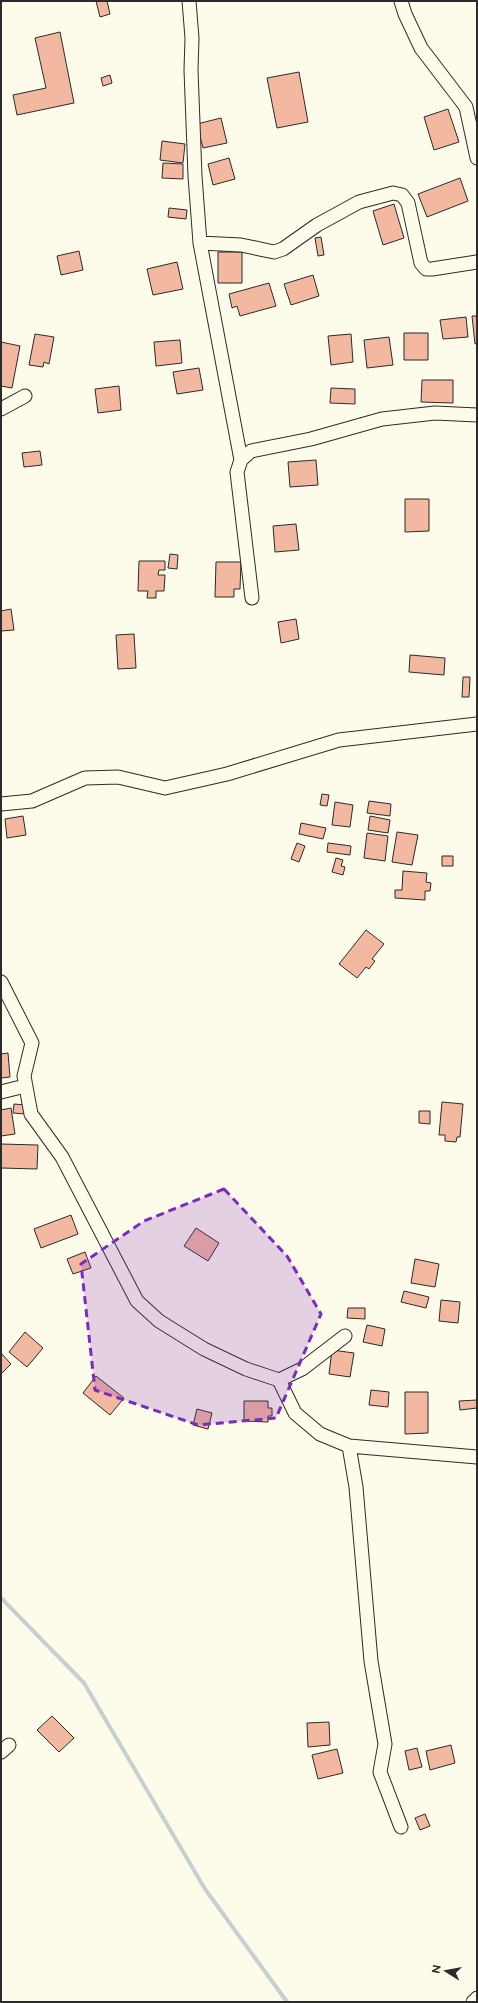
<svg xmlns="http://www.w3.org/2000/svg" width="478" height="2003" viewBox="0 0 478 2003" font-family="Raleway,sans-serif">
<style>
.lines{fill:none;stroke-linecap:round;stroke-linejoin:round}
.stream{stroke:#c7d0d0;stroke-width:4}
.building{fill:#f2b8a0;stroke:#2b2b2b}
.minor-casing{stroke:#2b2b2b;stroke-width:15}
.minor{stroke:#fdfbea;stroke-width:13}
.marked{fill:#7b2cbf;fill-opacity:0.2;stroke:#7b2cbf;stroke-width:3;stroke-dasharray:8 5;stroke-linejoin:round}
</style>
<rect width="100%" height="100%" fill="#fdfbea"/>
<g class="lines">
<!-- stream -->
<path class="stream" d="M1 1598 84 1683 205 1889 287 2002"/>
</g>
<!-- building -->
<path class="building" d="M96 1H107L110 14 100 17Z
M60 32 74 103 17 115 13 95 46 88 35 38Z
M299 72 308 122 277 128 267 78Z
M110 75 112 83 103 86 101 78Z
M448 109 459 142 434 150 424 117Z
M221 118 227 143 203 148 197 124Z
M162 141 185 144 183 163 160 160Z
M229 158 235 179 213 185 208 164Z
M163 163 183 164V179L162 178Z
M460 178 468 201 427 217 418 194Z
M394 204 404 238 383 245 373 211Z
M169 208 187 210 186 219 168 217Z
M321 237 324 255 318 256 315 238Z
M79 251 83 270 61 275 57 256Z
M218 252H242V283H218Z
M177 262 183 289 153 295 147 269Z
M313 275 319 296 291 305 284 284Z
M269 283 276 306 240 316 237 306 232 308 229 294Z
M472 316H477V343L475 344Z
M466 317 468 337 443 339 440 320Z
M404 333H428V360H404Z
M35 334 54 337 49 364 44 362 43 367 29 365Z
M351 334 353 362 331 365 328 336Z
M389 337 393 365 367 368 364 340Z
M180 340 182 363 156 366 154 342Z
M1 342 20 346 12 388 1 386Z
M199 368 203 390 177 394 173 372Z
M422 380H453V403L421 402Z
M119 386 121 410 98 413 95 389Z
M331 388 355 389V404L330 403Z
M40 451 42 465 24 467 22 453Z
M316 460 318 485 290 487 288 462Z
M405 499H429V531L405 532Z
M296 524 299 550 275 552 273 526Z
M170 554 178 555 177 569 168 568Z
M139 561H165V570H159L158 575H165L164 591H156V598H147L148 591H138Z
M216 562H241L240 589H234V597H215Z
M11 609 14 630 1 631V611Z
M296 619 299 639 281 643 278 622Z
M134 634 136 668 118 669 116 635Z
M410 655 445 658 444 675 409 672Z
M463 677H470L469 697H462Z
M322 794 329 795 327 806 320 805Z
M369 801 391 804 390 816 367 813Z
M335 802 353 805 350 827 332 825Z
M23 816 26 835 7 838 5 819Z
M370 816 390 820 388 833 368 830Z
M301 823 326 828 323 839 299 834Z
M397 832 418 835 412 865 392 862Z
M367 833 388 836 385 861 364 858Z
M297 843 305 846 299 862 291 859Z
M328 843 351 846 350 855 327 852Z
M442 856H453V866H442Z
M336 858 343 860 341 866 345 867 343 875 332 872Z
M403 871 427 873 426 882 431 883 430 891H425V900L395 898V890H402Z
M366 930 384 944 372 959 375 961 369 969 366 967 357 978 339 964Z
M8 1053 10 1077 1 1078V1054Z
M442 1102 463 1104 460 1137H457L456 1142 445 1141V1135H439Z
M14 1104 26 1105V1114L13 1113Z
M11 1108 15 1134 1 1136V1110Z
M419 1111H430V1124L419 1123Z
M1 1144 38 1145 37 1169 1 1168Z
M71 1215 78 1234 41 1248 34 1229Z
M196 1228 219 1243 208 1261 184 1246Z
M85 1252 91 1268 73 1274 67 1259Z
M415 1259 439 1264 435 1287 411 1283Z
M404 1291 429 1297 426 1308 401 1302Z
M441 1300 460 1302 458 1323 439 1321Z
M348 1308H365V1319L347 1318Z
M367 1325 385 1329 382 1346 363 1342Z
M25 1332 43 1348 27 1367 9 1352Z
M332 1350 354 1353 350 1377 329 1374Z
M1 1353 11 1364 1 1374Z
M96 1376 124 1398 110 1415 83 1393Z
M371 1390 389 1392 388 1407 369 1405Z
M405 1392H428V1433L405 1434Z
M477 1400V1408L460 1410 459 1401Z
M244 1401H268V1408H272V1416H268V1422L244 1421Z
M197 1409 212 1413 208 1429 193 1425Z
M52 1716 74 1738 59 1752 37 1730Z
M329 1722 330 1745 308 1747 307 1723Z
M451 1745 455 1763 430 1770 426 1751Z
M417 1748 422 1767 409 1770 405 1751Z
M337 1749 343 1773 318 1779 312 1755Z
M425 1814 430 1826 420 1830 415 1818Z"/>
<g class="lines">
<!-- minor casing -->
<g class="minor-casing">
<path id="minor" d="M189 1 192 38 191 70 195 176 200 243 241 460
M401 1 405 14 421 48 466 107 477 158
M200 243 241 245 274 252 283 249 317 225 359 202 393 193 402 195 408 203 421 263 426 269H432L477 262
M1 409 25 396
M252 598 237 472 241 460 251 451 311 439 382 419 435 413 477 415
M1 804 32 801 85 778 118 777 165 788 227 774 339 740 477 724
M1 982 32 1043 24 1076 31 1114 62 1157 137 1301 159 1321 204 1349 246 1369 279 1380 295 1413 320 1434 349 1446 356 1487 371 1661 385 1744 380 1772 401 1827
M1 1092 25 1086
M279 1380 302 1369 345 1336
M349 1446 477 1457
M1 1752 9 1745
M473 2002 477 1998"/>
</g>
<!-- minor -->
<use href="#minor" class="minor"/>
</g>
<!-- marked area -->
<path class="marked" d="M224 1189 287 1256 321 1314 276 1418 198 1425 95 1390 81 1264 144 1221Z"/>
<!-- border -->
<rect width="478" height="2003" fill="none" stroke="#2b2b2b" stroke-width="4"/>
<!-- north arrow -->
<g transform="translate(446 1971) rotate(281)" stroke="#fdfbea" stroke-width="3" paint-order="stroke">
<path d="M0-3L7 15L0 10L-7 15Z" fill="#2b2b2b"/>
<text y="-6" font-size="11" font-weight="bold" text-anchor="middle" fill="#2b2b2b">N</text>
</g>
</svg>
